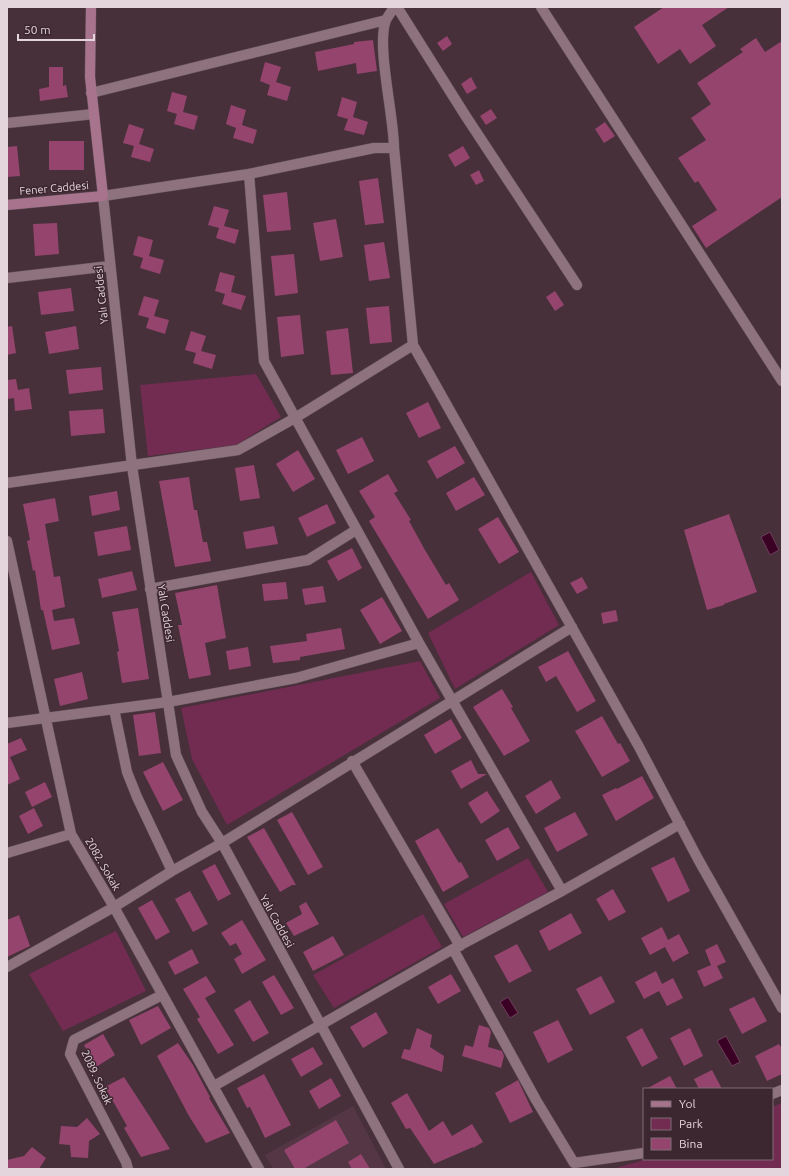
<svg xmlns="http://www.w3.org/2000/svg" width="789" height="1176" viewBox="0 0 789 1176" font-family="Ubuntu,sans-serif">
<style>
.built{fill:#543645}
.green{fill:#722b51}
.water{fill:#3b0124;stroke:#6e405b}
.building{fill:#95446e}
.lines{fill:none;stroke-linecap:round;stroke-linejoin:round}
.street-casing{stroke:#635059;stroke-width:11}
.secondary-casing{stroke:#635059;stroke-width:11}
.street{stroke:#8e737f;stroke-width:10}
.secondary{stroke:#a8738d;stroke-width:10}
.labels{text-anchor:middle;stroke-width:3;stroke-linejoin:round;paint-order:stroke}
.street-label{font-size:11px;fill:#e4d4db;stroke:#3c2630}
</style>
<rect width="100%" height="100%" fill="#47303a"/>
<!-- built -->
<path class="built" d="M353 1106 386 1169H273L265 1155Z"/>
<!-- green -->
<path class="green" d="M256 374 281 417 236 445 148 456 140 385Z
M531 572 559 625 455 689 428 633Z
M420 661 440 698 227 825 192 759 181 708Z
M528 858 548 892 463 937 444 904Z
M423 914 442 947 334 1008 313 975Z
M116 931 146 991 63 1031 29 974Z
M782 1103V1169H613L647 1159H772V1107Z"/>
<!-- water -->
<path class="water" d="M770 532 779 550 770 555 761 537Z
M508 997 518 1013 510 1018 500 1002Z
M726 1036 740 1062 732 1066 717 1041Z"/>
<!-- building -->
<path class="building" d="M664 7H729L702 25 716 46 690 64 680 49 658 64 634 27Z
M447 36 452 44 443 51 437 43Z
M756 38 765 52 782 41V197L706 248 692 226 717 210 698 181 695 183 678 158 706 140 691 118 711 104 697 83 743 52 740 49Z
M373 40 377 71 357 74 356 63 318 71 315 52 354 44V42Z
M265 62 281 67 276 82 291 87 287 101 267 95 270 85 260 81Z
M49 67H63V86L66 85 68 97 40 101 39 89 49 87Z
M471 77 477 88 467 94 461 84Z
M172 92 187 96 183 112 198 116 194 130 174 124 177 114 167 111Z
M342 97 357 102 353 117 368 122 364 135 344 130 348 119 337 116Z
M231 105 246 110 242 125 257 130 253 144 233 138 236 128 226 124Z
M491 109 497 118 486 125 480 116Z
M605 122 615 136 604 143 595 129Z
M129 124 144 129 139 144 154 149 150 162 131 157 134 146 123 143Z
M49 141H84V170H49Z
M17 146 20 176 7 177V147Z
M463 146 470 158 455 167 448 155Z
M479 170 484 181 476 185 470 175Z
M378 178 384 223 365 225 359 181Z
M287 192 291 230 267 232 263 195Z
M214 206 229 210 224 226 239 230 235 244 216 238 219 228 208 225Z
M336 219 343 257 320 261 313 223Z
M57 223 59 254 35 256 33 224Z
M138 236 153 240 149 256 164 260 160 274 140 268 143 258 133 255Z
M384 242 390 278 369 281 364 245Z
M294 254 298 293 275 296 271 256Z
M220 272 235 276 231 292 246 296 241 310 222 304 225 294 215 291Z
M71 288 74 311 41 315 38 292Z
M555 291 564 305 555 311 546 297Z
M144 296 159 300 154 316 169 320 165 334 146 328 149 318 138 315Z
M389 306 392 342 370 344 366 308Z
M300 315 304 354 281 357 277 317Z
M12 326 16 353 7 355V327Z
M76 326 79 349 49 354 45 332Z
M348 328 353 373 331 375 326 331Z
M191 331 206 336 201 351 216 355 212 369 193 363 196 353 185 350Z
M101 367 103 390 69 394 66 370Z
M16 379 18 390 29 388 32 409 15 411 14 398 7 399V380Z
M428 402 441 428 419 438 406 413Z
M103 409 105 433 71 436 69 411Z
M362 437 374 461 348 474 336 450Z
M455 446 465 463 437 479 427 461Z
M298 450 315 479 293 492 276 464Z
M254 465 260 498 240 501 235 468Z
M388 474 398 491 394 493 411 520 409 521 425 550 446 585 449 583 459 600 428 619 369 521 375 517 359 491Z
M189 477 194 510H197L203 542H207L211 561 175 567 159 481Z
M474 477 485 495 456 511 446 493Z
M117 491 120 510 92 516 89 496Z
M55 498 59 521 45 524 54 577 60 576 65 607 52 610 54 621 74 618 80 644 52 650 43 610H41L35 570 33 571 27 541 30 540 23 504Z
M327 504 336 523 307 537 298 518Z
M729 514 757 592 724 604V605L707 610 684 530Z
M498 517 519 552 499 564 478 529Z
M127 526 131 550 98 556 94 532Z
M274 526 278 544 246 549 243 532Z
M352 548 362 568 338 581 327 561Z
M132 571 137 590 102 598 98 579Z
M582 577 588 588 577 594 570 583Z
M286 582 288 599 264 601 262 584Z
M217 585 226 638 205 643 211 675 189 679 178 625H182L175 593Z
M323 586 326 602 305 605 302 589Z
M382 597 402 631 380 644 360 610Z
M138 608 149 679 122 683 117 652 119 651 112 612Z
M616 610 618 621 603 624 601 613Z
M341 628 345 649 300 657V660L273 663 270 646 307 641 306 634Z
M248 647 251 666 229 670 226 651Z
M568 651 596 701 577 712 556 676 546 682 538 667Z
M82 672 88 699 60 706 54 679Z
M502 689 513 707 511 708 530 741 504 756 473 707Z
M155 712 161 753 139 756 133 715Z
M602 716 618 744 620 743 630 761 602 777 575 731Z
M451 719 462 738 435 754 424 735Z
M21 738 27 750 10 757 20 779 7 785V744Z
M471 760 478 774H487L461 789 451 771Z
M163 762 183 800 163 811 143 772Z
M642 776 654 798 616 821 602 795 616 788 617 789Z
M551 780 561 798 536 814 525 796Z
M45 782 52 797 32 807 25 792Z
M487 791 500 811 481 824 468 803Z
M34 808 43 826 28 834 19 816Z
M292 812 323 867 308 875 277 820Z
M575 812 588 835 557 852 544 828Z
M508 827 520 848 497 861 485 840Z
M264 828 296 885H292L280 892 247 837Z
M438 828 459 863 461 862 469 877 443 892 415 841Z
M674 857 690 891 668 902 651 868Z
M215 864 231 894 218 901 202 871Z
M613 889 626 912 609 921 596 899Z
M190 891 208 924 193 932 175 899Z
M152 900 170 932 156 940 138 908Z
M306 902 319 924 294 936 286 923 302 914 299 906Z
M571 913 582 933 549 951 539 931Z
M19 915 30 946 7 957V920Z
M242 920 266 960 242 974 234 959 242 954 236 943 230 946 221 933Z
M662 927 668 940 679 934 689 953 673 962 665 947 650 955 641 938Z
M333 936 344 955 313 971 303 952Z
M517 944 532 971 509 983 494 956Z
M717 944 726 962 717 966 723 978 704 987 697 971 711 965 705 950Z
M192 949 199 963 175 975 168 962Z
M656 971 662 984 673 978 683 998 667 1006 659 991 644 999 635 982Z
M451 974 461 991 438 1004 428 987Z
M274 975 294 1008 281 1015 262 982Z
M206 976 216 992 205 998 234 1045 218 1054 197 1019 200 1017 183 989Z
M601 976 615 1002 590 1015 576 989Z
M754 997 767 1021 742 1034 729 1009Z
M250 1000 269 1033 253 1042 234 1010Z
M158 1006 171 1028 141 1045 129 1020Z
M376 1012 388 1033 363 1048 350 1027Z
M558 1020 573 1050 548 1063 533 1032Z
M479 1025 489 1028 491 1032 488 1047 502 1051 504 1056 501 1068 462 1056 465 1045 473 1047Z
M417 1028 432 1035 430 1047 444 1056 442 1072 401 1058 404 1049 410 1050Z
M642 1028 658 1058 642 1067 626 1037Z
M690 1028 703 1056 684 1066 670 1038Z
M103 1034 115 1055 96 1067 84 1045Z
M178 1043 193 1065 210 1097 209 1098 230 1133 206 1143 189 1116 157 1056Z
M779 1044 782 1049V1074L767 1081 755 1056Z
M313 1047 323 1064 301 1077 291 1059Z
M712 1070 722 1089H699L694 1079Z
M264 1074 291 1125 265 1138 250 1107 247 1108 237 1088Z
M670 1076 677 1089H646Z
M124 1077 150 1117 170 1149 141 1157 124 1128 127 1126 105 1087Z
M331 1078 341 1096 319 1109 309 1091Z
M518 1080 533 1112 510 1123 495 1093Z
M407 1093 429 1131 443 1121 452 1136 472 1124 483 1142 473 1148V1147L434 1164 410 1128 406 1129 391 1103Z
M87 1118 100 1134 89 1141 88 1158 71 1157 70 1145 59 1144 61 1126 77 1127Z
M336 1120 349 1143 303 1169H295L284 1150Z
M32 1147 46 1158 39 1169H8L7 1160 24 1156Z
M361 1154 370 1169H352L348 1162Z"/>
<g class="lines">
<!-- street casing -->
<g class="street-casing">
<path id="street" d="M394 7C392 11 388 16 386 20 376 45 394 116 394 148H374L249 174 103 196 132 466 176 755 202 812 222 843 399 1169
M397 7 465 115 577 285
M541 7 782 381
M91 93 386 20
M7 123 94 114
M394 148 413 345 638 745 698 859 782 1008
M249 174 264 361 419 643 562 891 680 824
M7 278 110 266
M7 483 238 450 295 418 413 345
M7 541 71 834 114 907 259 1169
M150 589 308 560 356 530
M114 709 127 772 137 797 172 871
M7 723 168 702 296 678 419 643
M352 761 460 946
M7 853 71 834
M453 949 536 1100 574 1163 644 1153
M7 967 114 907 172 871 222 843 572 627
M214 1086 453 949 562 891
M772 1094 782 1090
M128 1169 126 1162 70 1054 74 1040 162 995"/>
</g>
<!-- secondary casing -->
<g class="secondary-casing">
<path id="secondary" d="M7 205 103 196 90 77 91 7"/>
</g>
<!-- street -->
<use href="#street" class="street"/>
<!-- secondary -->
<use href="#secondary" class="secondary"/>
</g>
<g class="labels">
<!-- street labels -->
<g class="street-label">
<text transform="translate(54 188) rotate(-5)" y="4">Fener Caddesi</text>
<text transform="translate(101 295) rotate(-96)" y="4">Yalı Caddesi</text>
<text transform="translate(166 613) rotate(81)" y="4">Yalı Caddesi</text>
<text transform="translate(103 864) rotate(60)" y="4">2082. Sokak</text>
<text transform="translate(277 921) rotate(61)" y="4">Yalı Caddesi</text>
<text transform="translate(97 1077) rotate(65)" y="4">2089. Sokak</text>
</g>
</g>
<!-- border -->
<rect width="789" height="1176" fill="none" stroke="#e4d4db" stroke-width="16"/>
<!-- legend -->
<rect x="643" y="1088" width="130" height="72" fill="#3c2630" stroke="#7f6c74"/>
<rect x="651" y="1101" width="20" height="6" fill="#a8738d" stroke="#7f6c74"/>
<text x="679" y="1108" font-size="12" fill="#e4d4db">Yol</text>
<rect x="651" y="1118" width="20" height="12" fill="#722b51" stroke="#7f6c74"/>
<text x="679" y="1128" font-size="12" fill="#e4d4db">Park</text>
<rect x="651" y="1138" width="20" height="12" fill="#95446e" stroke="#7f6c74"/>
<text x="679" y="1148" font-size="12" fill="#e4d4db">Bina</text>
<!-- scale -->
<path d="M18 34v6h76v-6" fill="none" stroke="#e4d4db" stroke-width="2"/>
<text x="24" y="34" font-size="12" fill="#e4d4db" stroke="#3c2630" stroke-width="3" paint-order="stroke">50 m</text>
</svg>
